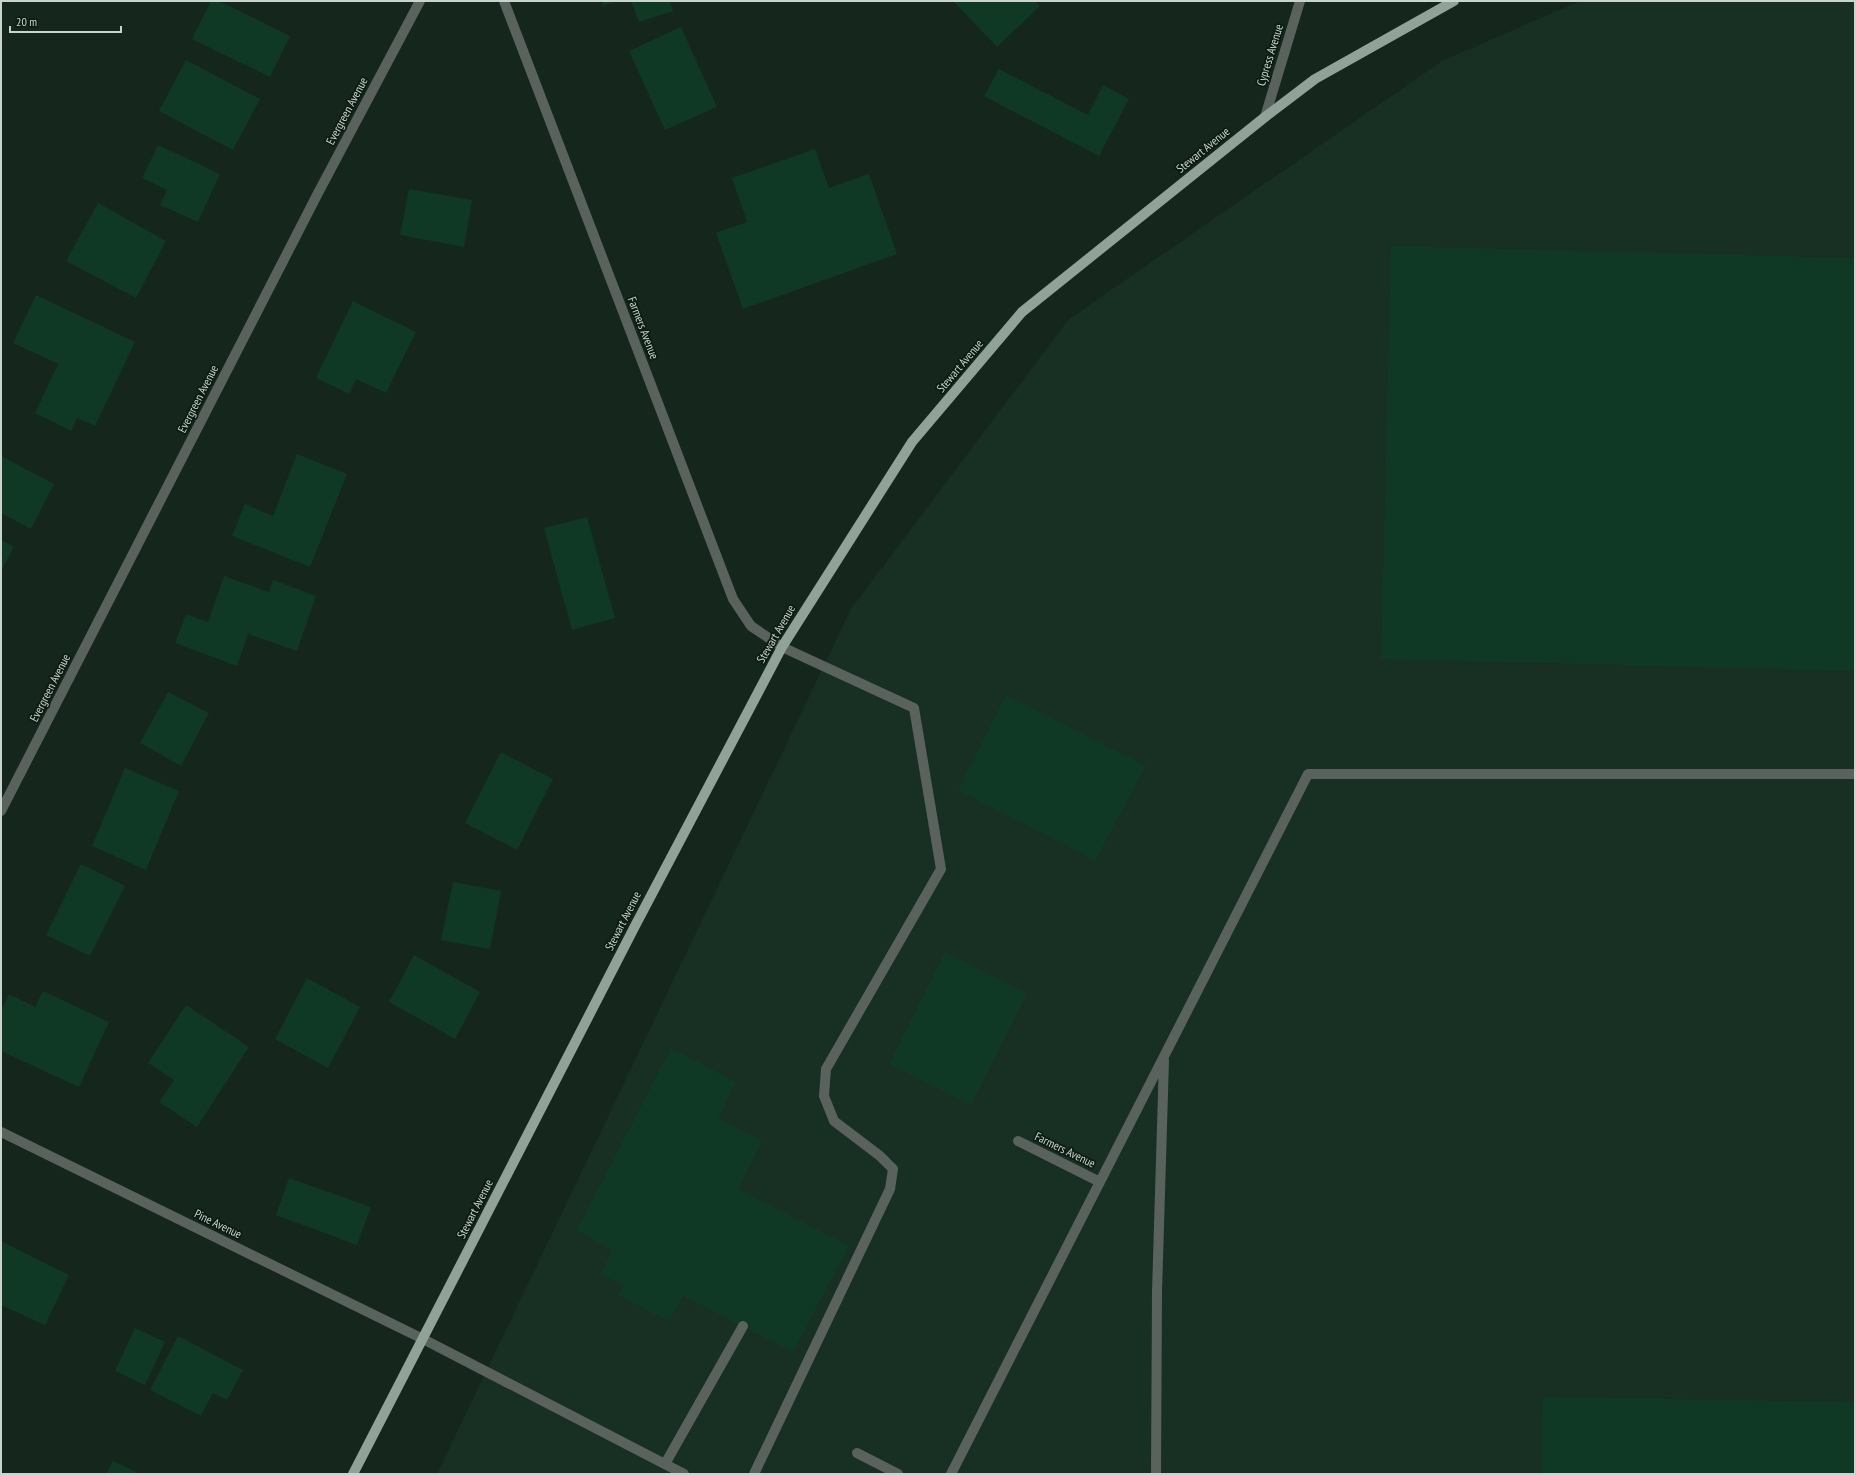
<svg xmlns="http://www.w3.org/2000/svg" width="1856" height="1475" viewBox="0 0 1856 1475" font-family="'PT Sans Narrow',sans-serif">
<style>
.built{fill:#183023}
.building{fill:#0f3925}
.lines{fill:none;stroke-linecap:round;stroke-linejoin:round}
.minor{stroke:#5a625d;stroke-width:10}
.major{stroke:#91a298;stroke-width:10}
.labels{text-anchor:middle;stroke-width:3.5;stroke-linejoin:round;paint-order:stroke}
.street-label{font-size:12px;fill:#cad4ce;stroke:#0c1c13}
</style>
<rect width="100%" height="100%" fill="#15261d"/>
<!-- built -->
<path class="built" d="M1580 1H1855V1474H437L851 609 1069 319 1442 61Z"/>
<!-- building -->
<path class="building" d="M211 1H219L290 36 270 77 192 39Z
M601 1H617L603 6Z
M631 1H670L673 11 639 22Z
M953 1H1036L1040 6 997 47Z
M681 27 717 107 665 130 629 51Z
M186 60 260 99 233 150 159 111Z
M999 69 1088 115 1103 85 1129 99 1099 156 984 96Z
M158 145 220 174 198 222 160 205 167 190 142 178Z
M815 149 829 188 869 174 897 254 743 309 716 233 747 222 732 178Z
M409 189 472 200 464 247 400 235Z
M98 203 166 241 136 298 66 261Z
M1391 246 1855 258V671L1381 659Z
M36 295 135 342 95 426 77 418 71 431 35 413 58 364 13 343Z
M353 301 416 332 386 393 356 379 349 394 316 378Z
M297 454 347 474 310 567 232 536 245 504 273 516Z
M1 456 54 484 31 529 1 513Z
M587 517 615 618 572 630 544 528Z
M1 540 14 547 1 571Z
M224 576 269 592 273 580 316 596 297 651 248 634 237 666 175 643 186 614 208 622Z
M168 692 209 713 181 766 140 743Z
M1006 695 1146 766 1095 861 958 790Z
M501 752 553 779 517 850 465 823Z
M125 768 179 791 146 870 92 846Z
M81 864 125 886 90 956 46 935Z
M453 882 501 891 490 949 441 940Z
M945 952 1027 993 971 1105 889 1064Z
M414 955 480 992 455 1039 389 1002Z
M307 978 360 1007 328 1068 275 1039Z
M43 991 109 1022 79 1087 1 1051V1011L9 994 35 1007Z
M186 1005 249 1047 197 1127 159 1102 174 1080 148 1063Z
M671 1048 736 1082 718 1119 762 1141 738 1189 849 1246 793 1352 683 1296 669 1322 618 1295 623 1285 601 1274 612 1250 577 1230Z
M289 1178 371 1207 357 1245 276 1215Z
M1 1241 69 1275 45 1325 1 1305Z
M135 1328 165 1342 145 1385 115 1371Z
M178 1336 243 1370 227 1400 213 1393 201 1416 150 1390Z
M1543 1397 1855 1402V1474H1542Z
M113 1461 132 1470 139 1474H106Z"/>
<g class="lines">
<!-- minor -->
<path class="minor" d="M504 1 733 599 751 626 782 647 914 708 941 869 826 1069 824 1096 834 1121 880 1156 893 1169 890 1189 754 1474
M1265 117 1300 1
M1 811 317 195 420 1
M1 1132 423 1339 684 1474
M1018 1141 1100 1182
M857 1453 898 1474
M665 1464 743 1326
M951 1474 1308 774H1855
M1156 1474 1157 1292 1164 1060"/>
<!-- major -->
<path class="major" d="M353 1474 635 926 782 647 912 442 1022 312 1265 117 1315 79 1454 1"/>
</g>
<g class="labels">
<!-- street labels -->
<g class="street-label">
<text transform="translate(1270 55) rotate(-73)" y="4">Cypress Avenue</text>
<text transform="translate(347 111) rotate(-62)" y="4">Evergreen Avenue</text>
<text transform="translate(1203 150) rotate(-39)" y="4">Stewart Avenue</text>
<text transform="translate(643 328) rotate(69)" y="4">Farmers Avenue</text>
<text transform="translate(960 366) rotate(-50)" y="4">Stewart Avenue</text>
<text transform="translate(198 399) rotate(-63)" y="4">Evergreen Avenue</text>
<text transform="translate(776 634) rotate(-60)" y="4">Stewart Avenue</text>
<text transform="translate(50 688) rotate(-63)" y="4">Evergreen Avenue</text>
<text transform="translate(623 921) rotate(-63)" y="4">Stewart Avenue</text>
<text transform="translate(1065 1150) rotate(26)" y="4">Farmers Avenue</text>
<text transform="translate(475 1209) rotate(-63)" y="4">Stewart Avenue</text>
<text transform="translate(218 1224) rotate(26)" y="4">Pine Avenue</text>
</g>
</g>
<!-- border -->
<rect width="1856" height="1475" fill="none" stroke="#cad4ce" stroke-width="4"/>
<!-- scale -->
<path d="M10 26v6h111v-6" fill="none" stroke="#cad4ce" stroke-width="2"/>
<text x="16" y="26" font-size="12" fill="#cad4ce" stroke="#0c1c13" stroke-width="3" paint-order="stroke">20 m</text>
</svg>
